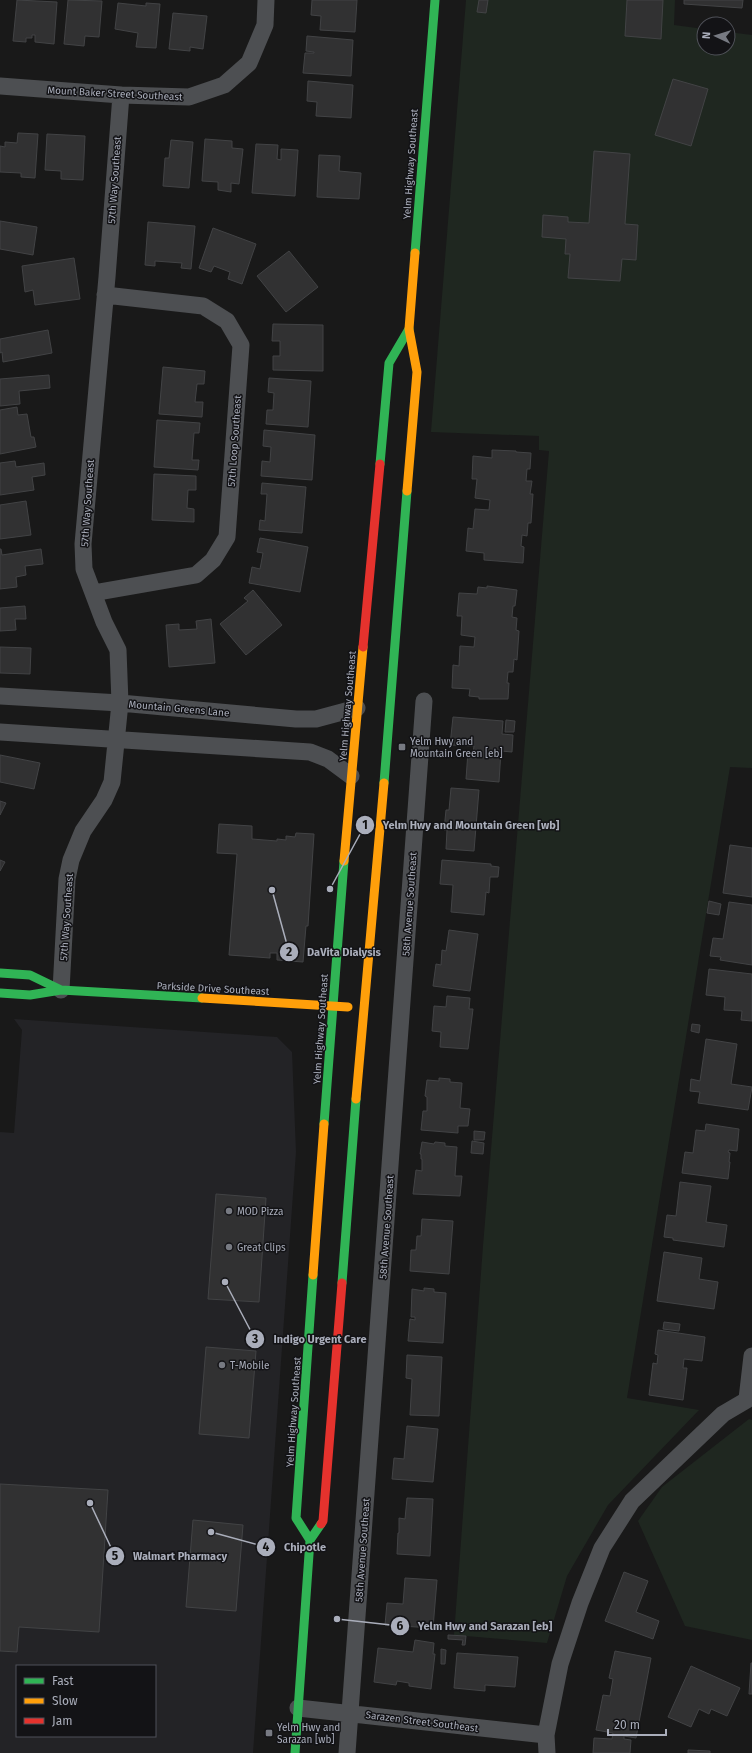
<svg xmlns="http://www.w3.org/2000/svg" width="752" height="1753" viewBox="0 0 752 1753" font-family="'Fira Sans',sans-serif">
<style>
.built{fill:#232326;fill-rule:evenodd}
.green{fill:#1f2720}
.building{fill:#313132;stroke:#424345}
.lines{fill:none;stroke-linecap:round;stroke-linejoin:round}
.street{stroke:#4d4f52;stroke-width:17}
.fast{stroke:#30b455;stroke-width:9}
.slow{stroke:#ff9f0a;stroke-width:9}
.jam{stroke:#e5322d;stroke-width:9}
.poi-dot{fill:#777a82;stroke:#131316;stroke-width:1.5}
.labels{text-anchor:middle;stroke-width:3;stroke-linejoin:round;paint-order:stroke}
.street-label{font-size:10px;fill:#aaaebb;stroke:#131316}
.poi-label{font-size:10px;fill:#aaaebb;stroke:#131316;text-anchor:start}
.leader{fill:none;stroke:#aaaebb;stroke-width:1.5}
.callout-dot{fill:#aaaebb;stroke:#131316;stroke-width:1.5}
.mark-label{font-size:12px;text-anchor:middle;font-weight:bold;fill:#111}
.callout-label{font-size:11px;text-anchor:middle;font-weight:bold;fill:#aaaebb;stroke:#131316;stroke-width:3;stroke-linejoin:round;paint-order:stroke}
</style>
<rect width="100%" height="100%" fill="#191919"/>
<!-- built -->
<path class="built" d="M14 1019 277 1037 292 1052 296 1152 253 1753H0V1132L14 1133 22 1030ZM17 1666H155V1736H17Z"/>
<!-- green -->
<path class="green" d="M466 0H675L674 25 704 29V48H728V32L752 35V768L730 767 627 1398 699 1410 608 1505 567 1576 547 1643 454 1635 483 1246 549 451 539 450V436L431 432Z
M749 1419 752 1420V1640L685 1626 638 1521 662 1487Z"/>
<!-- building -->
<path class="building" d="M17 0 57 2 54 44 35 42V35H32V38H26V42L13 41Z
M68 0 102 1 99 37 85 36 84 46 64 44Z
M312 0H357L355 32 320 30 321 16 311 15Z
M479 0H488L486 13 477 12Z
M627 0H663L661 39 625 36Z
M684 0H743L742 8 684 4Z
M118 3 146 6V3L160 4 156 48 136 47 138 33 115 29Z
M173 13 207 16 203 49 190 47V51L169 49Z
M307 36 353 40 351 76 303 73 305 53H314V52L306 51Z
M673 79 708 89 691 146 655 135Z
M308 81 353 85 351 118 316 116 317 102 307 101Z
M18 133 38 134 35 178 21 177V173L0 172V146L5 147V142L17 143Z
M47 134 85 136 83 180 61 179V171L45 170Z
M205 139 232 141V148L243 149 239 184 231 183V192L218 190V182L202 181Z
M171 140 193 142 189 188 163 186 165 158H169Z
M256 144 278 145 277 159 281 160V149L298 150 295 196 252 193Z
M594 151 630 154 625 224 638 225 636 260 622 259 620 281 568 278 570 254H565L566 239 542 237 543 215 568 217V222L589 223Z
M319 155 340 156 339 171 361 173 359 199 317 197Z
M0 221 37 227 33 255 0 249Z
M148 222 195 226 191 269 181 268 182 263 155 261V266L145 265Z
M213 228 256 244 242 284 228 279 230 272 214 266 211 272 199 268Z
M289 251 318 287 286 312 257 276Z
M74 258 80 299 35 305 33 290 25 292 22 266Z
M273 324 323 325V371L273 370V356H280V341H272Z
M48 330 52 353 3 362 2 352 0 353V339Z
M163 367 205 371 204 384H197L195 402H203L202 417 159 414Z
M49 375 50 388 19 391 20 404 0 406V379Z
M269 378 311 381 308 427 266 424 267 410H273L274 393 268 392Z
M17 407 18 415 27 414 31 437H34L36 447 0 454V410Z
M157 420 200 423 199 433H194L192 460H199L198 470 154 467Z
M264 430 315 435 312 480 261 476 262 461 270 462 271 447 263 446Z
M492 450 516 451V452L531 453 530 469H527L526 481H532L530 494H533L531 523H528L527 536 522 535 521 546 524 547 523 563 484 560V553L466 551 468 528 473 529 475 509 489 510 490 500 475 498 477 479H472L473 456 492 458Z
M15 461 16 467 44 463 45 475 32 477 34 490 0 495V463Z
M154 474 196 476V490H188L187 508 194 509V522L152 520Z
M262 483 306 487 302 533 259 530 260 520 265 521 267 494H261Z
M26 501 31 535 0 539V505Z
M260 538 308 547 300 592 249 583 252 567 260 569 263 553 257 552Z
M0 549H1L2 555 41 549 43 564 25 566 26 575 16 577 17 587 0 589Z
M487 586 517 590 515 606H513L512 617 517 618 516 630 519 631 517 660 514 659 513 672H508L507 683H509L508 699H479V697L469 696 470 689 452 688 453 665 459 666 460 646 474 647 475 637 461 635 462 616H457L459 593 477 594 478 587 487 588Z
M253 590 282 625 246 655 220 624 248 601 244 598Z
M25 606 26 619H15L16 630 0 631V608Z
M211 619 215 663 169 667 166 625 179 624V630L197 629 196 621Z
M0 647 31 648 30 674 0 673Z
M453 717 503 721 502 734 513 735 512 752 501 751 499 782 466 779 468 752 473 753 474 746 450 745Z
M506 720 515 721 514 732H505Z
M0 755 40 763 34 789 0 782Z
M451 788 479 790 474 851 446 849 447 830H444L446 810H449Z
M0 801 6 803 0 815Z
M219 824 252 826V839L277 841V839L286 840V836L295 837 296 833 314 834 308 926H306L303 962 277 960V953H270V958L229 955 237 854 217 853Z
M730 845 752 848V897L723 893Z
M0 860 5 862 0 871Z
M442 860 491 864V866L499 867 498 877H490L489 893 486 892 484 915 451 912 453 885 440 884Z
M709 901 721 904 719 915 707 913Z
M729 902 752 905V965L720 960 721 957 710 956 713 938 723 939Z
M449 930 478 934 470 991 433 986 436 964 441 965 442 950 446 951Z
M709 969 752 974V1021L741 1020 742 1011 724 1010 725 997 706 995Z
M447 996 470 998 469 1009H473L468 1049 440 1047 441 1032 432 1031 434 1006 446 1007Z
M692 1024 700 1025 699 1033 691 1031Z
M706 1039 737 1044 731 1084 752 1087 748 1110 698 1103 700 1092 690 1091 691 1079 700 1081Z
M439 1078 450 1079V1082L462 1083 460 1108 470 1109 468 1126H458V1133L421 1130 423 1111H427V1097L425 1096 427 1080 439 1081Z
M706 1124 739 1129 737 1151 729 1150 728 1152 730 1153 729 1162H730L728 1179 682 1173 685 1152 693 1153 696 1130 705 1131Z
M474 1131 485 1132 484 1140H474Z
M472 1141 484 1143 483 1154 471 1153Z
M422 1142 434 1144 435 1142 445 1143V1146L457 1147 455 1176H462L460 1196 413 1194 416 1170 422 1171V1159H421V1154H420Z
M680 1182 711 1186 706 1222 727 1225 724 1247 673 1240V1238L664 1237 667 1215 676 1216Z
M216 1194 266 1198 259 1302 208 1299Z
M422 1219 453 1221 449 1274 410 1271 411 1250H416L417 1236H421Z
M664 1252 702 1258 699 1279 718 1282 714 1309 657 1301Z
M424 1288 434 1289V1292L446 1293 443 1343 408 1341 410 1319 415 1320V1317H411L412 1289 424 1291Z
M664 1322 680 1324 679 1331 663 1329Z
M658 1330 705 1337 702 1361 684 1359 683 1368H687L683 1400 649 1395 653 1363 657 1364 658 1355 655 1354Z
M206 1347 256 1351 249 1438 199 1434Z
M407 1355 442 1357 439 1416 410 1415 412 1379 406 1378Z
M407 1426 438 1429 433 1482 392 1479 394 1458 404 1459Z
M0 1484 108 1490 99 1632 19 1627 17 1652 0 1651Z
M407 1498 433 1499 430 1556 397 1554 398 1533H399V1518L405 1519Z
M193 1520 243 1525 236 1611 186 1607Z
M624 1572 648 1581 636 1612 659 1621 653 1639 605 1621Z
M405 1578 437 1580 433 1628 385 1625 387 1603 403 1604Z
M448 1635 466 1636 465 1645H462L463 1640 448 1639Z
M415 1640 434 1643 433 1654H435L431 1689 409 1686V1683L397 1681 396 1685 374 1682 378 1648 413 1652Z
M441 1649 446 1650 445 1664H441Z
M615 1651 651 1658 636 1738 624 1736V1739L631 1740 630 1753H593L594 1738 612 1739 613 1733 596 1730 603 1695 610 1696 613 1679 609 1678Z
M457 1653 518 1657 515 1687 485 1685V1691L454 1688Z
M751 1663H752V1694H749Z
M691 1666 740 1688 727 1716 711 1709 709 1714 699 1709 691 1727 668 1717Z
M688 1750 710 1751V1753H688Z"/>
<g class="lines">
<!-- street -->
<path class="street" d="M0 86 121 95 189 97 224 85 249 63 265 25 266 0
M93 593 196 575 213 560 227 537 241 345 227 321 203 306 105 295
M0 696 120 703 296 719H316L357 708
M0 732 310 752 328 759 351 776
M61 990 67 879 71 860 83 831 104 800 112 782 120 703 118 650 104 622 84 569 83 544 107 277 121 95
M747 1399 752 1356
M298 1708 546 1735
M347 1753 424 701
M547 1753 546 1735 560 1664 580 1603 602 1548 632 1501 723 1414 752 1397"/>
<!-- fast -->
<path class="fast" d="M415 253 435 0
M380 464 389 363 409 329
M384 783 407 491
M0 973 30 975 61 990
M0 993 30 995 61 990 202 998
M324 1124 344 861
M342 1283 356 1099
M310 1540 296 1518 313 1275
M295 1753 310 1540 321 1524"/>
<!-- slow -->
<path class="slow" d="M407 491 417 372 409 329 415 253
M344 861 363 647
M202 998 348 1007
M356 1099 384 783
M313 1275 324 1124"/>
<!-- jam -->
<path class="jam" d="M363 647 380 464
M321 1524 323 1521 342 1283"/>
</g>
<!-- markers -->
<g class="poi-dot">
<rect x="398" y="743" width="8" height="8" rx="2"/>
<circle cx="229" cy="1211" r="4"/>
<circle cx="229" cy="1247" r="4"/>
<circle cx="222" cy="1365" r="4"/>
<rect x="265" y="1729" width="8" height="8" rx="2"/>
</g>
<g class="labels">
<!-- street labels -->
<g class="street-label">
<text transform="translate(115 93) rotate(3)" y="4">Mount Baker Street Southeast</text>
<text transform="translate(410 164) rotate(-86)" y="4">Yelm Highway Southeast</text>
<text transform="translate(114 180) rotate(-86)" y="4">57th Way Southeast</text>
<text transform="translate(234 441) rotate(-86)" y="4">57th Loop Southeast</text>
<text transform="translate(87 503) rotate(-86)" y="4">57th Way Southeast</text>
<text transform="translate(347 706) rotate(-85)" y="4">Yelm Highway Southeast</text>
<text transform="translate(179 708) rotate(5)" y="4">Mountain Greens Lane</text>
<text transform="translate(409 904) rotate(-86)" y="4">58th Avenue Southeast</text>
<text transform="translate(66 917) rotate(-86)" y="4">57th Way Southeast</text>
<text transform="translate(213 988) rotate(3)" y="4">Parkside Drive Southeast</text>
<text transform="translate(320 1029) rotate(-86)" y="4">Yelm Highway Southeast</text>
<text transform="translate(386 1227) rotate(-86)" y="4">58th Avenue Southeast</text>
<text transform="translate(293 1412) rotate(-86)" y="4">Yelm Highway Southeast</text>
<text transform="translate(362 1550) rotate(-86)" y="4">58th Avenue Southeast</text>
<text transform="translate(422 1721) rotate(7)" y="4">Sarazen Street Southeast</text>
</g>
<!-- poi labels -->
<g class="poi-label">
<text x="410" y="745">Yelm Hwy and<tspan x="410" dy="12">Mountain Green [eb]</tspan></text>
<text x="237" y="1215">MOD Pizza</text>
<text x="237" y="1251">Great Clips</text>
<text x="230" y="1369">T-Mobile</text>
<text x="277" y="1731">Yelm Hwy and<tspan x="277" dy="12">Sarazan [wb]</tspan></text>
</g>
</g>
<!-- callouts -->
<path class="leader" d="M330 889L365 825M272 890L289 952M225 1282L255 1339M211 1532L266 1547M90 1503L115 1556M337 1619L400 1626"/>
<g class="callout-dot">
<circle cx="330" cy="889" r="4"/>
<circle cx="272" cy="890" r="4"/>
<circle cx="225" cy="1282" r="4"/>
<circle cx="211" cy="1532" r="4"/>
<circle cx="90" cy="1503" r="4"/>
<circle cx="337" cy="1619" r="4"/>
<circle cx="365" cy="825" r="10"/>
<circle cx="289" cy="952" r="10"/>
<circle cx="255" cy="1339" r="10"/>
<circle cx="266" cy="1547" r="10"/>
<circle cx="115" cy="1556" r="10"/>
<circle cx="400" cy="1626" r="10"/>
</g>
<g class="mark-label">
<text x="365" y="829">1</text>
<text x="289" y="956">2</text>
<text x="255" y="1343">3</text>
<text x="266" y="1551">4</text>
<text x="115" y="1560">5</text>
<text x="400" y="1630">6</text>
</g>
<g class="callout-label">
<text x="471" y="829">Yelm Hwy and Mountain Green [wb]</text>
<text x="344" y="956">DaVita Dialysis</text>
<text x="320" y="1343">Indigo Urgent Care</text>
<text x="305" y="1551">Chipotle</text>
<text x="180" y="1560">Walmart Pharmacy</text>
<text x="485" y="1630">Yelm Hwy and Sarazan [eb]</text>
</g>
<!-- legend -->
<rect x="16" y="1665" width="140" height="72" fill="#131316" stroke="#4f5158"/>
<rect x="24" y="1678" width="20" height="6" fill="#30b455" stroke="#4f5158"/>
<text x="52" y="1685" font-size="12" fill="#aaaebb">Fast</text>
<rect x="24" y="1698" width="20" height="6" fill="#ff9f0a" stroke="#4f5158"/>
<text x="52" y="1705" font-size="12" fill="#aaaebb">Slow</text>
<rect x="24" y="1718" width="20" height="6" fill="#e5322d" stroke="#4f5158"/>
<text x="52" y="1725" font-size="12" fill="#aaaebb">Jam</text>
<!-- north arrow -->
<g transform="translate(716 36) rotate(274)"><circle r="19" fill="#131316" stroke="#4f5158"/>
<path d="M0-3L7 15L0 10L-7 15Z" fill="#777a82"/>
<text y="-6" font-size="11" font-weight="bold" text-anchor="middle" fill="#aaaebb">N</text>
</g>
<!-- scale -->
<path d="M608 1729v6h58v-6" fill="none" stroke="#aaaebb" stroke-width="2"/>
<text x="614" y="1729" font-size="12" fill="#aaaebb" stroke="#131316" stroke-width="3" paint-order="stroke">20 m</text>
</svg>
